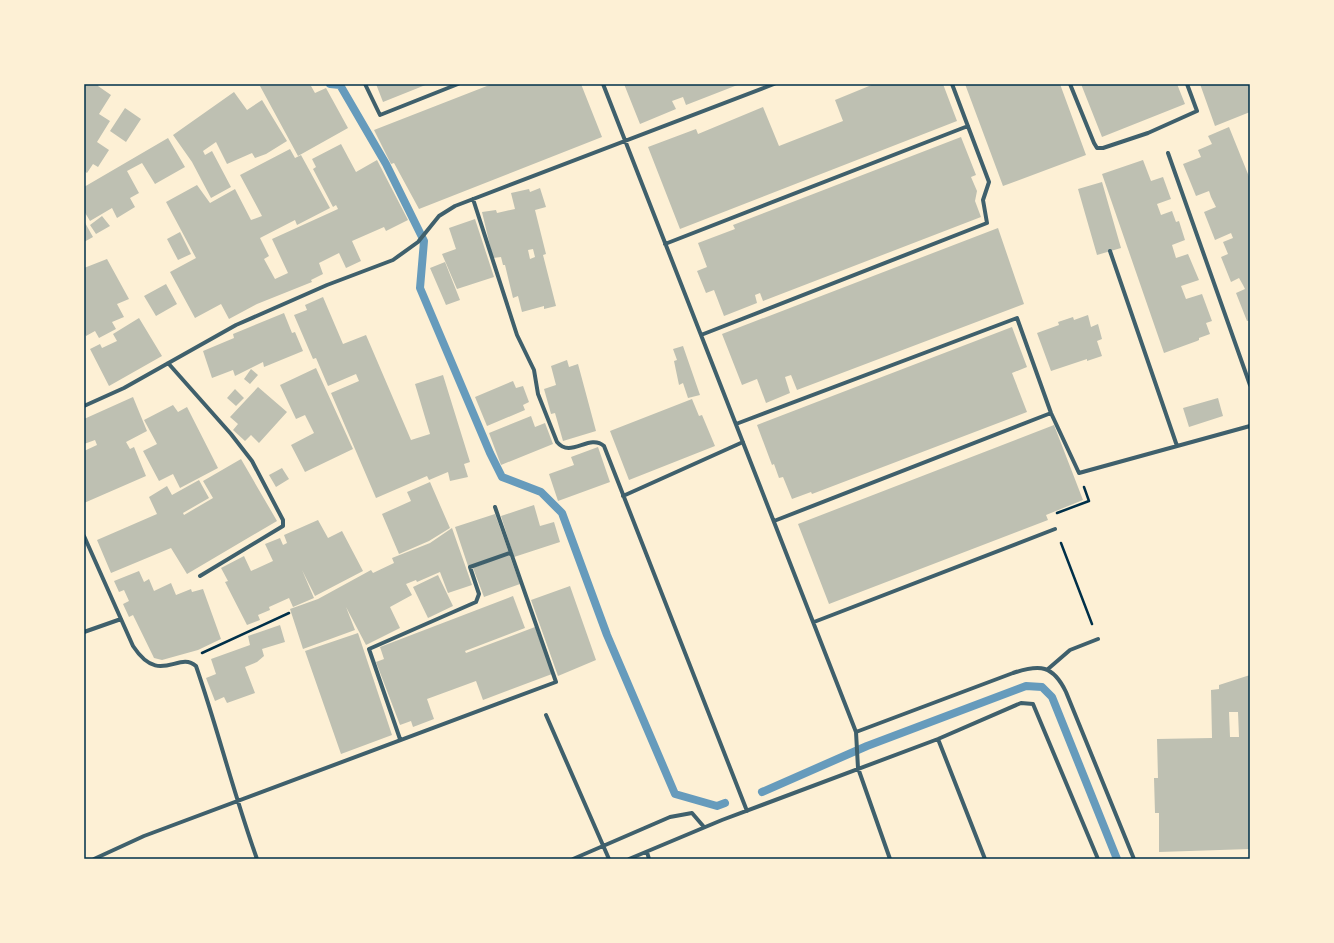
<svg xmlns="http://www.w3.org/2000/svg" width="1334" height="943" viewBox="0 0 1334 943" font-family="Overpass,sans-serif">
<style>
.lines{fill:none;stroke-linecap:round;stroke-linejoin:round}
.stream{stroke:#669bbc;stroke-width:8}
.building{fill:#bec0b2;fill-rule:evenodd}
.path{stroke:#003049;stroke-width:2.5}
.minor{stroke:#3f606c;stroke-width:4}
.neatline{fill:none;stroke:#003049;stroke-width:1.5}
</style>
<rect width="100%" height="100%" fill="#fdf0d5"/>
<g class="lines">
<!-- stream -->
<path class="stream" d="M330 84 340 85 386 164 424 241 420 288 490 453 502 477 541 492 562 513 607 635 675 794 717 806 725 803
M762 792 867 746 1026 686 1042 687 1052 697 1117 859"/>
</g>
<!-- building -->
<path class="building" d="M84 84H99L98 86 111 95 99 114 110 121 97 142 109 150 98 167 93 164 87 173 84 171Z
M376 84H428L383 102Z
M492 84H581L602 137 419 209 394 163 391 164 374 130Z
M624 84H740L686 105 683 97 672 101 676 109 640 124Z
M874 84H943L957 121 680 229 648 147 696 129 698 134 763 107 779 146 843 121 835 100Z
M965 84H1060L1086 155 1003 186Z
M1081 84H1177L1185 104 1102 137Z
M1200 84H1250V112L1215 126Z
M260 86H311L315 93 326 88 348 128 298 156Z
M234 92 247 110 262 100 287 141 266 154 255 158 252 153 227 164 216 142 203 151 205 155 212 151 231 187 211 198 192 162 173 135Z
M125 108 141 119 126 142 110 131Z
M1229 127 1250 179V320L1247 321 1236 293 1245 289 1243 285 1239 278 1231 282 1221 257 1228 254 1223 242 1233 238 1231 233 1215 240 1204 212 1216 207 1211 197 1209 191 1196 196 1183 164 1201 157 1198 150 1212 144 1208 136Z
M961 137 976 175 971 177 977 191 975 201 981 217 763 301 760 293 755 295 757 303 724 316 714 290 706 293 697 271 707 267 698 243 735 229 733 225Z
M168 138 185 167 155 184 142 163 127 171 139 193 130 198 135 207 117 218 112 208 90 221 84 211V187Z
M341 144 356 172 377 160 408 220 386 231 384 227 352 241 361 261 346 268 339 253 319 263 323 274 311 280 312 282 257 304 229 319 221 304 195 318 170 272 196 258 166 202 197 185 210 203 235 189 251 220 262 216 240 175 290 149 295 158 301 155 330 208 297 225 295 220 260 238 269 256 264 259 275 279 288 273 272 239 338 209 336 205 333 207 313 169 316 167 312 159Z
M1143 160 1151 181 1163 177 1171 199 1157 204 1161 215 1172 211 1176 222 1179 221 1185 240 1172 245 1176 258 1188 254 1199 280 1181 286 1186 299 1202 294 1212 321 1206 323 1210 334 1199 338V340L1197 341 1164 353 1102 174Z
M1102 182 1121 248 1097 255 1078 189Z
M540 188 546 207 535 210 546 254 543 255 556 306 544 309V306L522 312 518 296 513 298 505 265H503L501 257 493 258 482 212 496 210 497 213 515 209 511 193 529 189 530 192ZM533 249 535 257 530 259 528 250Z
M102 216 110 226 96 234 90 225Z
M475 219 494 277 457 289 442 254 456 249 449 228Z
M84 221 93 237 84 242Z
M998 228 1024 304 797 390 791 375 785 377 790 393 766 403 757 379 742 385 722 334Z
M180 232 191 254 178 260 167 239Z
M107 259 129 299 117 304 124 317 112 322 116 329 99 338 95 331 86 336 84 332V268Z
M445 262 460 300 446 305 430 268Z
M166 284 177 304 156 316 144 296Z
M323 297 343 344 366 335 411 440 430 434 415 384 443 375 470 462 464 464 468 477 450 481 448 472 429 480 427 476 376 498 331 393 359 381 356 374 328 386 316 358 313 359 294 315 307 310 305 305Z
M284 313 292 333 295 332 303 351 264 367 263 362 235 376 233 370 212 378 203 351 234 338 233 334Z
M1088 315 1091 327 1098 324 1102 339 1097 341 1102 356 1087 361V359L1051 371 1037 333 1059 325 1058 322 1073 317 1074 320Z
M139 318 162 356 109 386 90 349 100 344 102 348 117 341 113 334Z
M1012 327 1027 367 1012 373 1027 412 812 494 811 492 792 499 783 477 779 478 774 464 772 465 757 425Z
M683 346 700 395 688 398 683 383 679 385 674 361 677 360 673 349Z
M567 360 569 367 578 364 596 431 563 441 555 413 551 414 544 389 556 385 551 366Z
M316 368 353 449 305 472 291 445 314 433 305 415 296 419 280 385Z
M251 369 258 375 250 384 244 379Z
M513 381 516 388 523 386 529 402 523 405 525 410 487 426 475 397Z
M258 387 287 412 259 443 251 435 245 441 233 430 238 424 230 417Z
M235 389 244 398 236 406 227 398Z
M133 397 147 431 126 442 130 449 134 447 146 476 84 503V451L97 445 95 440 84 444V419Z
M1218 398 1223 416 1189 427 1183 408Z
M692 399 699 416 702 415 715 446 629 480 610 431Z
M173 405 178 412 187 407 218 468 180 488 173 474 159 481 143 451 157 444 144 420Z
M531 416 535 427 545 423 553 444 501 465 489 433Z
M1054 425 1083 500 1046 515 1048 520 829 604 798 524Z
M598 447 610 482 558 501 549 474 574 465 571 457Z
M241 459 277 521 187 574 171 548 111 573 97 540 157 514 149 497 167 486 172 495 199 480 209 498 183 513 184 515 213 498 203 481Z
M282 468 289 479 276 487 269 475Z
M430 482 450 528 429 541 399 554 382 514 411 501 407 492Z
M534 505 540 526 554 522 560 542 514 557 501 516Z
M495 514 509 553 468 566 455 527Z
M318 520 328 538 342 531 363 571 315 596 302 570 314 598 293 607 289 598 269 607 270 610 258 615 260 620 247 625 225 582 228 581 221 568 244 556 251 571 273 561 265 544 280 538 283 545 287 543 284 535Z
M452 528 472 585 448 593 440 572 417 582 416 580 406 584 412 595 390 607 400 628 366 645 346 607 355 630 303 649 290 609 318 599 371 570 373 573 394 563 392 558 430 543Z
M509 554 520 584 484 597 473 568Z
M139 571 144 582 149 579 154 591 171 583 176 595 191 589 192 592 203 589 221 639 198 650 162 660 154 658 133 615 129 617 123 604 129 601 124 590 119 592 114 581Z
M438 575 453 606 428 618 413 587Z
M570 586 596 660 558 676 531 600Z
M513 596 525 628 465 651 466 653 535 627 552 674 483 700 476 681 427 699 434 719 413 727 411 721 400 725 376 662 384 659 380 647Z
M280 625 285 642 262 649 264 656 257 662 245 667 255 693 227 703 224 697 215 701 206 678 216 674 211 659 250 645 248 636Z
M358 633 392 735 341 754 305 651Z
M1250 675V849L1159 852V813H1155L1154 778H1158L1157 739 1212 738 1211 690 1219 689V685ZM1229 712H1238L1239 737H1230Z"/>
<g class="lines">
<!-- path -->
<path class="path" d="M1057 513 1089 501 1084 487
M1061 543 1092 624
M202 653 289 613"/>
<!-- minor -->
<path class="minor" d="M365 84 380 115 458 84
M603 84 856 732 858 768 890 859
M1070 84 1094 143 1097 148H1103L1148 133 1197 111 1187 84
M1168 153 1250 385
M473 199 517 335 534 370 538 394 557 442C571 459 589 433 604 446L747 811
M665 244 968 126
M1110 251 1177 446
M701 335 987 223 983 200 989 182 952 84
M168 363 231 434 252 461 283 520V526L200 576
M84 406 124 388 236 325 327 285 393 260 418 242 439 216 455 206 774 84
M736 424 1017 318 1051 413 1079 473 1250 426
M623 496 743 442
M774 521 1051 413
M84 536 133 646C160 687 178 650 196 666 218 730 234 795 257 859
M814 622 1055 529
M84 632 121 619
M1048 669 1070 650 1098 639
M546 715 609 859
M856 732 1013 673C1040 664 1053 665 1066 692L1134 859
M400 739 369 649 476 602 479 594 470 567 510 553
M938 739 985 859
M647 852 649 859
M94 859 144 836 556 682 495 507
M573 859 670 817 692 813 704 827
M629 859 722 820 938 739 1021 703 1033 704 1098 859"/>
</g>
<!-- border -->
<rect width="1334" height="943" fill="none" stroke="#fdf0d5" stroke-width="170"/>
<rect x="85" y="85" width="1164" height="773" class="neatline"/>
</svg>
